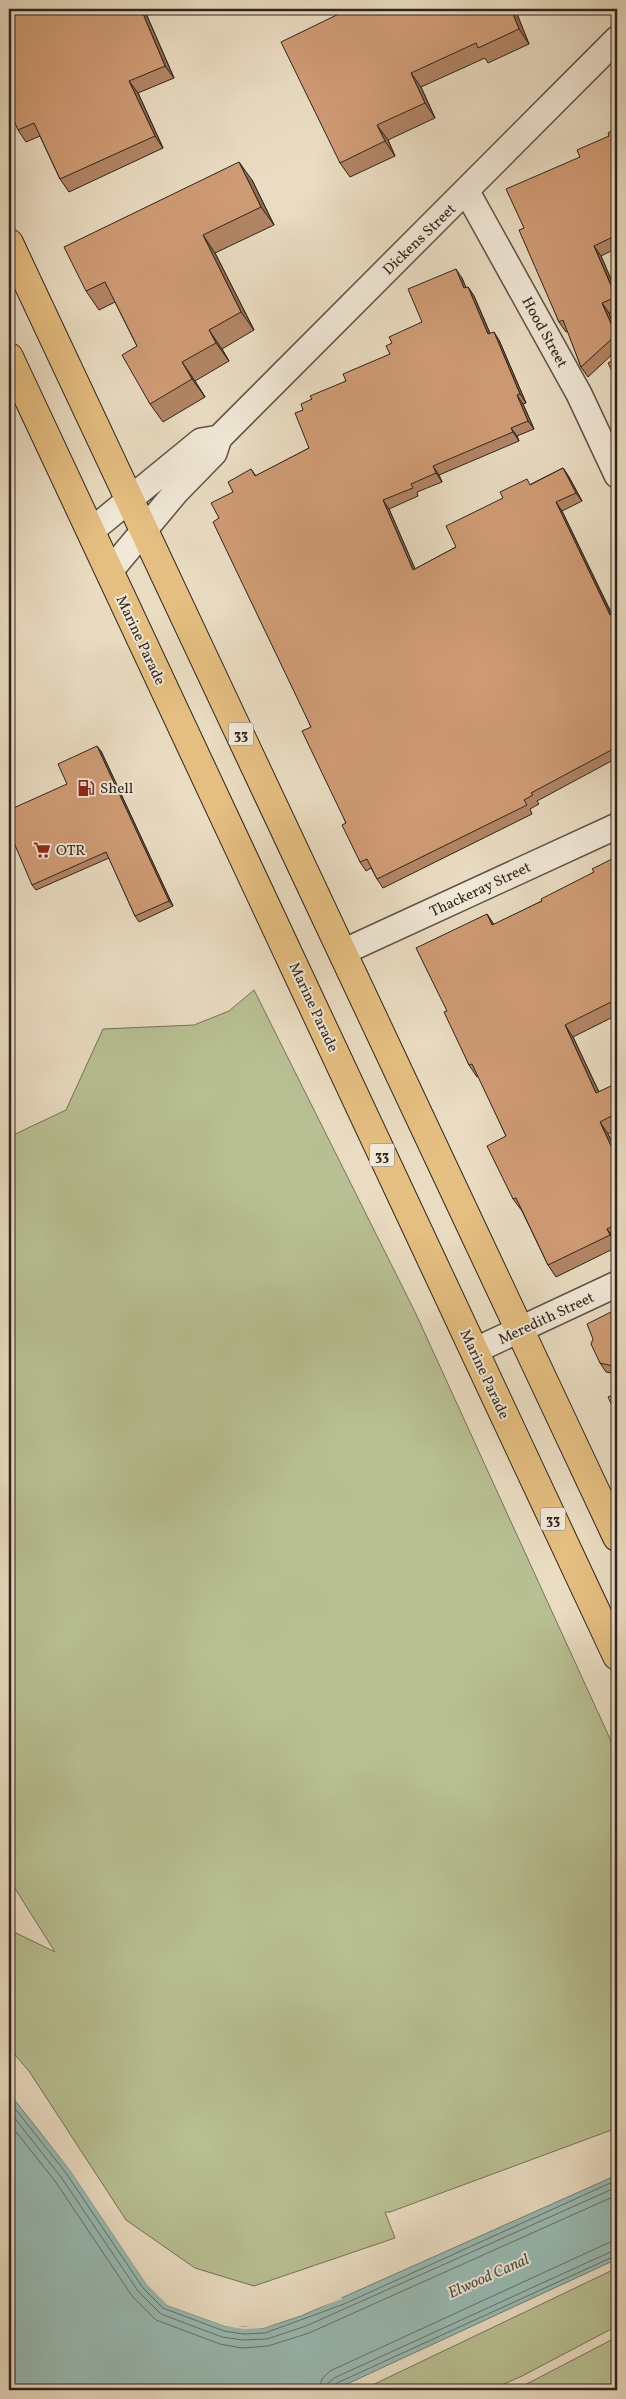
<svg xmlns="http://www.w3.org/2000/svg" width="626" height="2399" viewBox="0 0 626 2399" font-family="Vollkorn,serif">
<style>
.green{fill:#b8c093;stroke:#747258}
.water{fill:#98bbb4;stroke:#6e7f77}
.pier{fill:#eadcc2}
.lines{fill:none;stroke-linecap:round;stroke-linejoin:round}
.shore{stroke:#647068;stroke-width:1}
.street-casing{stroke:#5e5246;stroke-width:28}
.primary-casing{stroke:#2f241c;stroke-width:30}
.street{stroke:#f1e8d7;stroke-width:25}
.primary{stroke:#e5be81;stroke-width:28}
.wall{fill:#b28565;stroke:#2f241c}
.shaded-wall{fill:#916c52;stroke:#2f241c}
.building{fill:#cf9b75;stroke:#2f241c}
.labels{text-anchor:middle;stroke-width:4;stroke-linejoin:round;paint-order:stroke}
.shield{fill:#f1e8d7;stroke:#695f54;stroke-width:1}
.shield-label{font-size:14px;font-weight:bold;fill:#2f241c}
.street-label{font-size:15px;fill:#2f241c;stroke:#f1e8d7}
.poi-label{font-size:15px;fill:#2f241c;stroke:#f1e8d7;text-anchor:start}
.water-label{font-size:16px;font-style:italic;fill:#4e514a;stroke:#f1e8d7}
</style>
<rect width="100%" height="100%" fill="#eadcc2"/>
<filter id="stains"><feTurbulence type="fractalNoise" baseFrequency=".004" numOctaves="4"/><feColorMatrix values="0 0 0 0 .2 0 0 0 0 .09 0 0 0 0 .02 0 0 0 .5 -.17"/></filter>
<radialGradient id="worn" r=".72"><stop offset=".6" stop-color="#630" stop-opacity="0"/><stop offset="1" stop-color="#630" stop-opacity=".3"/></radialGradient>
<!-- green -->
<path class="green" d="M254 990 416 1314 617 1754V2128L390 2212H385L395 2238 254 2286 195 2268 126 2220 29 2071 9 2048V1921L14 1932 55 1952 9 1879V1137L66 1110 103 1029 194 1025 229 1011Z
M617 2268V2326L522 2376 491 2390H362Z
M617 2337V2390H515Z"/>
<!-- water -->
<path class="water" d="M9 2093 70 2170 147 2285 167 2305 225 2326 264 2328 301 2316 617 2175V2259L334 2390H9Z"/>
<!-- pier -->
<path class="pier" d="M9 2091 72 2168 149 2283 169 2303 226 2324 244 2327 263 2325 341 2297 342 2299 264 2328 244 2329 225 2326 167 2305 147 2285 70 2170Z"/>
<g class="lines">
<!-- shore -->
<path class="shore" d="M9 2101 66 2173 143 2288 163 2308 224 2331 243 2334 265 2333 344 2304 617 2180
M9 2111 61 2177 138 2291 161 2314 222 2337 243 2340 267 2339 306 2326 617 2187
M9 2123 55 2181 132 2296 156 2320 220 2344 242 2348 268 2346 309 2333 617 2195
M319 2390 322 2379 330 2371 608 2243 617 2241
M327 2390 328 2383 334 2378 617 2249
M333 2390 337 2383 617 2255"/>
<!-- street casing -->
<g class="street-casing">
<path id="street" d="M467 192 579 394 617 475
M91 531 201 441 219 438
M110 571 176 492 214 453 219 438 617 39
M343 952 617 826
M474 1351 617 1284"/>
</g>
<!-- primary casing -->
<g class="primary-casing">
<path id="primary" d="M9 243 617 1537
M9 357 617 1656"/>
</g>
<!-- street -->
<use href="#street" class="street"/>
<!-- primary -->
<use href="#primary" class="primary"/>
</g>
<!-- wall -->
<path class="wall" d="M144 9 174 78 138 93 163 148 69 192 60 179 40 136 26 142 18 130Z
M349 9H527L517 14 529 44 488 63 485 58 421 87 435 118 388 140 395 156 350 177 340 163Z
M617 128V248L601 256 617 293V310L609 313 617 332V350L588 377 581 367 568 331 566 332 559 322 524 228 580 157 609 136Z
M252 180 274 225 215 253 254 330 222 349 229 361 195 381 205 397 163 422 150 404 137 346 115 302 99 310 86 291Z
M462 278 466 288 468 287 474 296 490 333 499 340 526 403 523 404 534 429 517 436 519 441 439 475 442 482 417 492 418 496 389 509 415 569 456 547 531 484 563 468 569 477 582 501 562 511 612 614 617 612V758L537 801 539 804 530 809 532 814 383 888 377 879 371 868 366 871 360 862 311 727 219 518 233 492 251 469 256 476 309 448 303 410 312 399 346 381 390 354 392 343 422 322Z
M101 751 173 906 139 922 135 916 109 858 36 890 32 885 67 784Z
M617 863V1015L573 1037 599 1092 617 1091V1129L608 1134 617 1153V1240H616L617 1243V1247L556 1277 548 1265 522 1211 513 1199 506 1136 479 1076 477 1077 469 1065 447 1011 487 914 494 925Z
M617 1309V1374L606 1372 600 1363Z"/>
<!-- shaded-wall -->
<path class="shaded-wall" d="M141 9H144L174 78 165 66Z
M511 9H514L517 14 529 44 519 29Z
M411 73 421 87 435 118 425 103Z
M129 81 138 93 163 148 155 136Z
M377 125 388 140 395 156 385 141Z
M239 162 252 180 274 225 261 207Z
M203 235 215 253 254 330 241 312Z
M594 246 601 256 617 293V298Z
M456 269 462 278 470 297 464 288Z
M468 287 474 296 494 343 488 334Z
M602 303 609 313 617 332V337Z
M209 330 222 349 229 361 216 343Z
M494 332 499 340 526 403 520 394Z
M182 362 195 381 205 397 192 379Z
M517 395 523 404 534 429 528 421Z
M511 428 517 436 519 441 513 432Z
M433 466 439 475 442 482 436 473Z
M563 468 569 477 582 501 576 493Z
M383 500 389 509 419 578 413 570Z
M556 502 562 511 616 624 610 615Z
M97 746 101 751 173 906 169 901Z
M487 914 495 926 492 925Z
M565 1025 573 1037 605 1105 596 1093Z
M600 1122 608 1134 617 1153V1159Z
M607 1229 616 1240 617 1245 610 1235Z"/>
<!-- building -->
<path class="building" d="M9 9H141L165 66 129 81 155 136 60 179 34 123 18 130 9 109Z
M349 9H511L519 29 478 48 476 43 411 73 425 103 377 125 385 141 340 163 281 42Z
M617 117V125L614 118Z
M617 128V235L594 246 616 297 602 303 616 335 581 367 563 320 559 322 519 230 524 228 506 189 580 157 577 150 609 136 608 133Z
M239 162 261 207 203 235 241 312 209 330 216 343 182 362 192 379 150 404 122 355 137 346 105 282 86 291 64 247Z
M456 269 464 288 468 287 488 334 494 332 520 394 517 395 528 421 511 428 513 432 433 466 436 473 411 484 413 488 383 500 413 570 456 547 446 526 503 498 500 492 527 479 530 485 563 468 576 493 556 502 610 615 617 612V747L531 793 533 795 524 800 527 805 377 879 367 859 360 862 342 825 346 823 302 731 311 727 213 522 219 518 211 503 233 492 228 482 251 469 255 476 309 448 295 413 303 410 301 404 312 399 310 396 346 381 343 374 390 354 386 346 392 343 389 337 422 322 408 289Z
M617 358V381L608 363Z
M97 746 169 901 135 916 106 852 32 885 9 831V810L67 784 58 764Z
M614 858 617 864V999L565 1025 596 1093 613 1085 617 1093V1113L600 1122 617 1159V1224L607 1229 610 1235 548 1265 516 1198 513 1199 487 1146 506 1136 472 1064 469 1065 444 1012 447 1011 416 948 487 914 492 925 542 901 541 899 594 872 592 869Z
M617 1309V1367L600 1363 591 1344 593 1339 587 1324Z
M617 1393V1416L608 1397Z"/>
<!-- icons -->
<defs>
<g id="fuel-bare" transform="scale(1.35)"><path d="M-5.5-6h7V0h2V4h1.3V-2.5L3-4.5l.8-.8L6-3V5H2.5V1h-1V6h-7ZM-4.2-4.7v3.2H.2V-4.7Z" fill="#8f2418" stroke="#f1e8d7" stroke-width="2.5" paint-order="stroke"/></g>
<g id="supermarket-bare" transform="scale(1.35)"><path d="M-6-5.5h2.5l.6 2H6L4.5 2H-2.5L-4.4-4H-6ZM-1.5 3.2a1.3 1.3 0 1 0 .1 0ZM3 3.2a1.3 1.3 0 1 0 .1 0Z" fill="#8f2418" stroke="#f1e8d7" stroke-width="2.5" paint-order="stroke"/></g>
</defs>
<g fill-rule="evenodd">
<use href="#fuel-bare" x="86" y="788"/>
<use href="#supermarket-bare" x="42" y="850"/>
</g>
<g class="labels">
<!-- shield labels -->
<g class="shield">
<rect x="228.5" y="722.5" width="25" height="23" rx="4"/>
<rect x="369.5" y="1143.5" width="25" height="23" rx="4"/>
<rect x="540.5" y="1507.5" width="25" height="23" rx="4"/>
</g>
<g class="shield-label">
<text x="241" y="739">33</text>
<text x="382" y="1160">33</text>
<text x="553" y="1524">33</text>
</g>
<!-- street labels -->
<g class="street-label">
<text transform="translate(419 239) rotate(-44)" y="5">Dickens Street</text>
<text transform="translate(545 332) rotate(61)" y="5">Hood Street</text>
<text transform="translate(141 640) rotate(65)" y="5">Marine Parade</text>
<text transform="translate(480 889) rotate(-25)" y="5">Thackeray Street</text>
<text transform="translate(314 1007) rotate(65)" y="5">Marine Parade</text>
<text transform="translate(546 1318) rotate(-25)" y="5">Meredith Street</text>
<text transform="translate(485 1374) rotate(65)" y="5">Marine Parade</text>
</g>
<!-- poi labels -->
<g class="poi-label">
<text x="100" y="793">Shell</text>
<text x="56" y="855">OTR</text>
</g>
<!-- water labels -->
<g class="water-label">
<text transform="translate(488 2275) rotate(-24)" y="6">Elwood Canal</text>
</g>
</g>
<!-- margin -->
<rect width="626" height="2399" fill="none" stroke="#eadcc2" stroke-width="30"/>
<rect x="10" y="10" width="606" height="2379" fill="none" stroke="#2f241c" stroke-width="2.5"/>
<rect x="15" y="15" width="596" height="2369" fill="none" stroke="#2f241c"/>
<rect width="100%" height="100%" filter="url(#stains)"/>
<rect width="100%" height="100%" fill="url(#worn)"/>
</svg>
